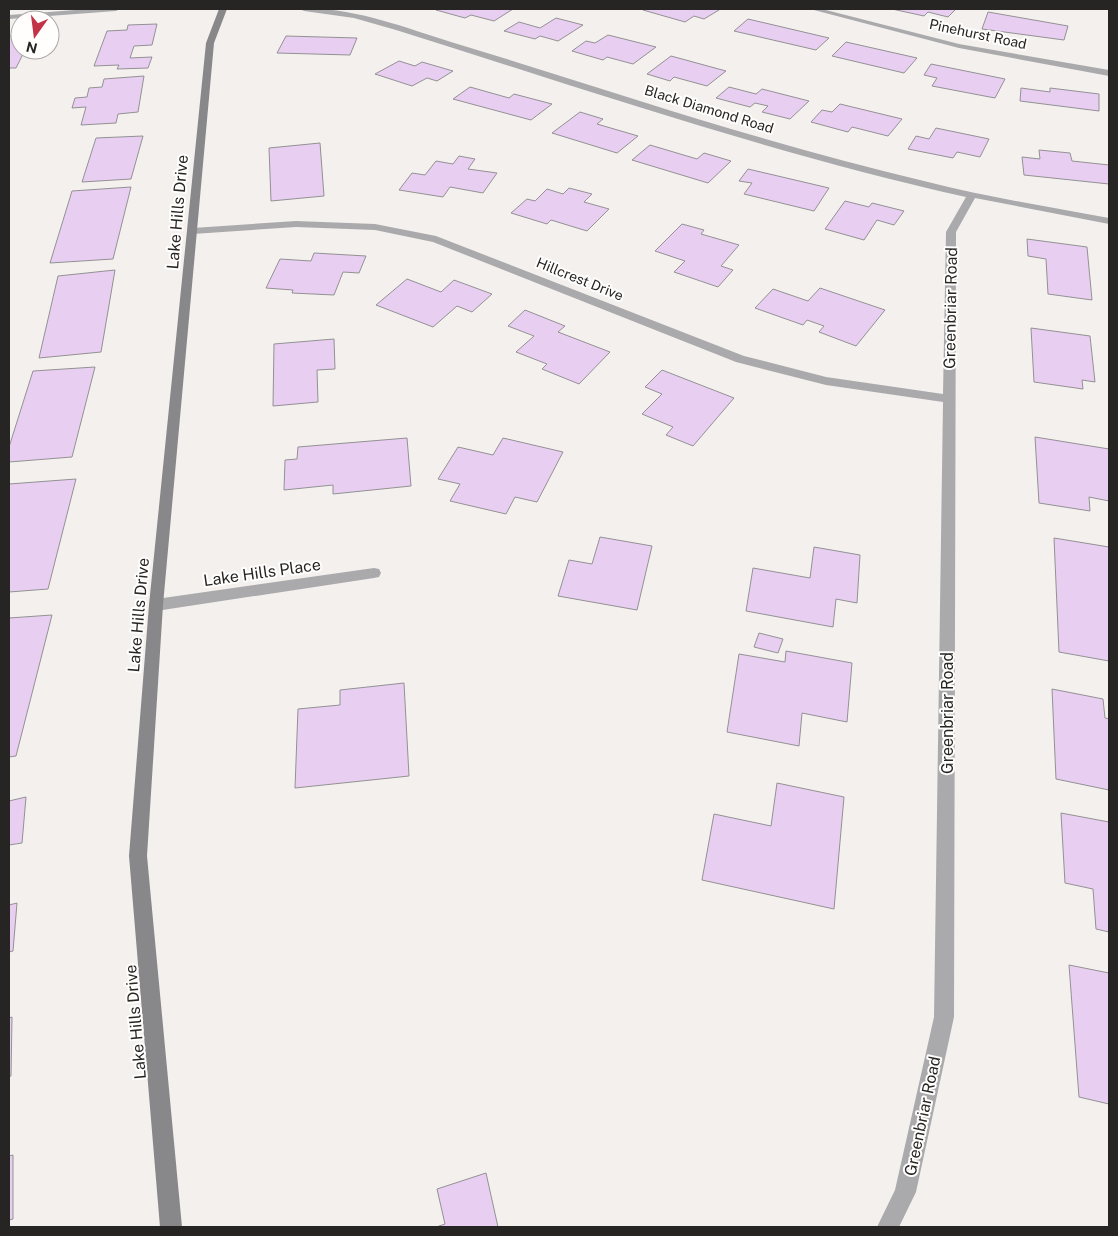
<svg xmlns="http://www.w3.org/2000/svg" width="1118" height="1236" viewBox="0 0 1118 1236" font-family="'Public Sans',sans-serif">
<style>
.building{fill:#e8cff1;stroke:#939194}
.lines{fill:none;stroke-linecap:round;stroke-linejoin:round}
.street{fill:#aaaaac;fill-rule:evenodd}
.secondary{fill:#88888a;fill-rule:evenodd}
.labels{text-anchor:middle;stroke-width:4;stroke-linejoin:round;paint-order:stroke}
.far-street-label{font-size:14px;fill:#262524;stroke:#fffefd}
.street-label{font-size:16px;fill:#262524;stroke:#fffefd}
</style>
<rect width="100%" height="100%" fill="#f4f0ee"/>
<!-- building -->
<path class="building" d="M439 9H513L494 21 471 15 465 18 436 10Z
M646 9H715L719 10 704 19 694 16 685 22 643 10Z
M892 9H956L948 17 928 12 924 16Z
M988 12 1068 26 1064 40 982 29Z
M556 18 583 25 558 41 540 36 535 39 504 31 519 22 540 28Z
M748 19 829 38 816 50 734 31Z
M157 24 152 45 134 46 130 58 152 57 148 68 117 69 119 65 94 66 107 31 127 30 128 25Z
M608 35 656 47 633 64 607 57 603 60 572 51 586 41 595 43Z
M9 36H20V50H25L16 68H9Z
M286 36 357 38 350 55 277 53Z
M846 42 917 58 904 73 832 56Z
M671 56 726 71 707 86 674 77 670 81 647 74Z
M399 61 415 66 422 62 453 71 437 81 427 78 412 86 375 74Z
M931 64 1005 79 995 98 932 86 937 78 924 75Z
M144 76 138 112 118 114 116 123 81 125 86 107 72 108 75 98 87 97 89 88 102 87 104 79Z
M470 87 509 98 514 94 552 104 531 120 453 99Z
M729 87 756 94 762 89 809 101 790 119 762 112 768 106 755 103 750 107 716 98Z
M1021 88 1050 92V88L1099 94V111L1020 101Z
M840 104 902 119 888 136 852 127 848 132 811 122 822 110 832 112Z
M580 112 603 119 597 124 638 136 617 153 552 133Z
M936 128 989 139 980 157 957 152 953 158 908 149 916 136 929 139Z
M143 136 131 179 82 182 96 138Z
M320 143 324 196 271 201 269 148Z
M650 145 697 159 704 153 731 161 708 183 632 160Z
M1039 150 1070 153 1072 161 1109 165V184L1024 175 1022 157 1040 159Z
M459 156 475 159 468 169 497 173 483 193 450 187 443 197 399 190 412 173 425 175 436 161 453 164Z
M748 169 829 188 814 211 744 194 752 183 739 181Z
M131 187 113 259 50 263 72 191Z
M569 188 592 194 584 202 609 209 587 231 551 220 547 224 511 213 527 199 535 201 547 189 563 194Z
M845 201 869 207 872 203 904 211 894 225 877 220 864 240 825 229Z
M682 224 704 230 701 234 739 245 721 266 733 270 718 287 674 272 685 261 655 251Z
M1027 239 1087 247 1092 300 1048 294 1046 259 1028 256Z
M314 253 366 256 359 273 343 272 334 295 292 293 293 290 266 288 280 259 311 261Z
M115 270 101 352 39 358 58 276Z
M407 279 441 292 454 280 492 294 472 312 457 306 433 327 376 305Z
M820 288 885 310 856 346 819 332 824 326 807 320 803 325 755 308 773 289 808 301Z
M525 310 565 326 558 332 610 352 579 384 542 369 547 364 516 352 534 336 508 326Z
M1031 328 1090 336 1095 382 1082 380 1083 389 1034 382Z
M334 339 335 369 317 370 318 402 273 406 274 344Z
M95 367 72 457 9 462V447L33 371Z
M662 370 734 398 693 446 666 435 673 427 642 414 662 394 645 387Z
M1035 437 1109 449V501L1089 497 1090 511 1039 503Z
M407 438 411 486 333 494V485L284 490 285 460 297 459 298 447Z
M503 438 563 452 537 502 515 497 506 514 450 501 460 484 438 479 458 447 493 455Z
M76 479 48 589 9 592V484Z
M600 537 652 546 637 610 558 596 569 560 592 564Z
M1054 538 1109 547V661L1059 652Z
M814 547 860 555 857 603 836 599 833 627 746 611 753 568 810 578Z
M52 615 16 756 9 757V618Z
M759 633 783 639 778 653 754 647Z
M786 651 852 663 847 722 802 713 799 746 727 732 739 654 785 662Z
M404 683 409 776 295 788 298 709 340 705V690Z
M1052 689 1103 699 1105 718 1109 719V790L1056 779Z
M777 783 844 797 834 909 702 880 714 814 771 826Z
M26 797 22 843 9 845V801Z
M1061 813 1109 822V932L1096 929 1093 889 1065 883Z
M17 903 13 951 9 952V905Z
M1069 965 1109 973V1104L1079 1097Z
M12 1017 11 1076 9 1077V1018Z
M13 1155V1219L9 1220V1156Z
M486 1173 498 1227H436L445 1224 437 1189Z"/>
<g class="lines">
<!-- street -->
<path class="street" d="M88 9H120L116 11 9 19V15Z
M300 9C351 6 403 27 451 42 514 61 577 81 640 101 735 131 831 159 928 182 988 197 1048 207 1109 218V224L975 198 956 232 954 1017 916 1192 899 1227H877L895 1190 934 1017 943 402 826 385 736 362 433 242 375 230 296 227 193 234 188 231 193 228 296 221 375 224 436 236 744 356 826 377 943 394 946 232 966 197C772 154 585 89 396 30L354 18 304 11Z
M810 9H822L959 44 1109 70V76L959 48Z
M374 568 379 569 381 573 379 577 374 578 156 611 151 609 149 605 151 601 156 599Z"/>
<!-- secondary -->
<path class="secondary" d="M219 9H227L214 43 163 605 147 856 182 1227H160L129 856 149 605 206 43Z"/>
</g>
<g class="labels">
<!-- far-street labels -->
<g class="far-street-label">
<text transform="translate(978 34) rotate(12)" y="5">Pinehurst Road</text>
<text transform="translate(709 109) rotate(17)" y="5">Black Diamond Road</text>
<text transform="translate(580 279) rotate(22)" y="5">Hillcrest Drive</text>
</g>
<!-- street labels -->
<g class="street-label">
<text transform="translate(177 212) rotate(-85)" y="6">Lake Hills Drive</text>
<text transform="translate(950 308) rotate(-89)" y="6">Greenbriar Road</text>
<text transform="translate(262 572) rotate(-8)" y="6">Lake Hills Place</text>
<text transform="translate(138 615) rotate(-85)" y="6">Lake Hills Drive</text>
<text transform="translate(947 713) rotate(-90)" y="6">Greenbriar Road</text>
<text transform="translate(135 1022) rotate(-95)" y="6">Lake Hills Drive</text>
<text transform="translate(922 1116) rotate(-78)" y="6">Greenbriar Road</text>
</g>
</g>
<!-- border -->
<rect width="1118" height="1236" fill="none" stroke="#262524" stroke-width="20"/>
<!-- north arrow -->
<g transform="translate(35 35) rotate(194)"><circle r="24" fill="#fffefd" stroke="#a8a7a6"/>
<path d="M0-4L9 19L0 12L-9 19Z" fill="#c33348"/>
<text y="-8" font-size="14" font-weight="bold" text-anchor="middle" fill="#262524">N</text>
</g>
</svg>
